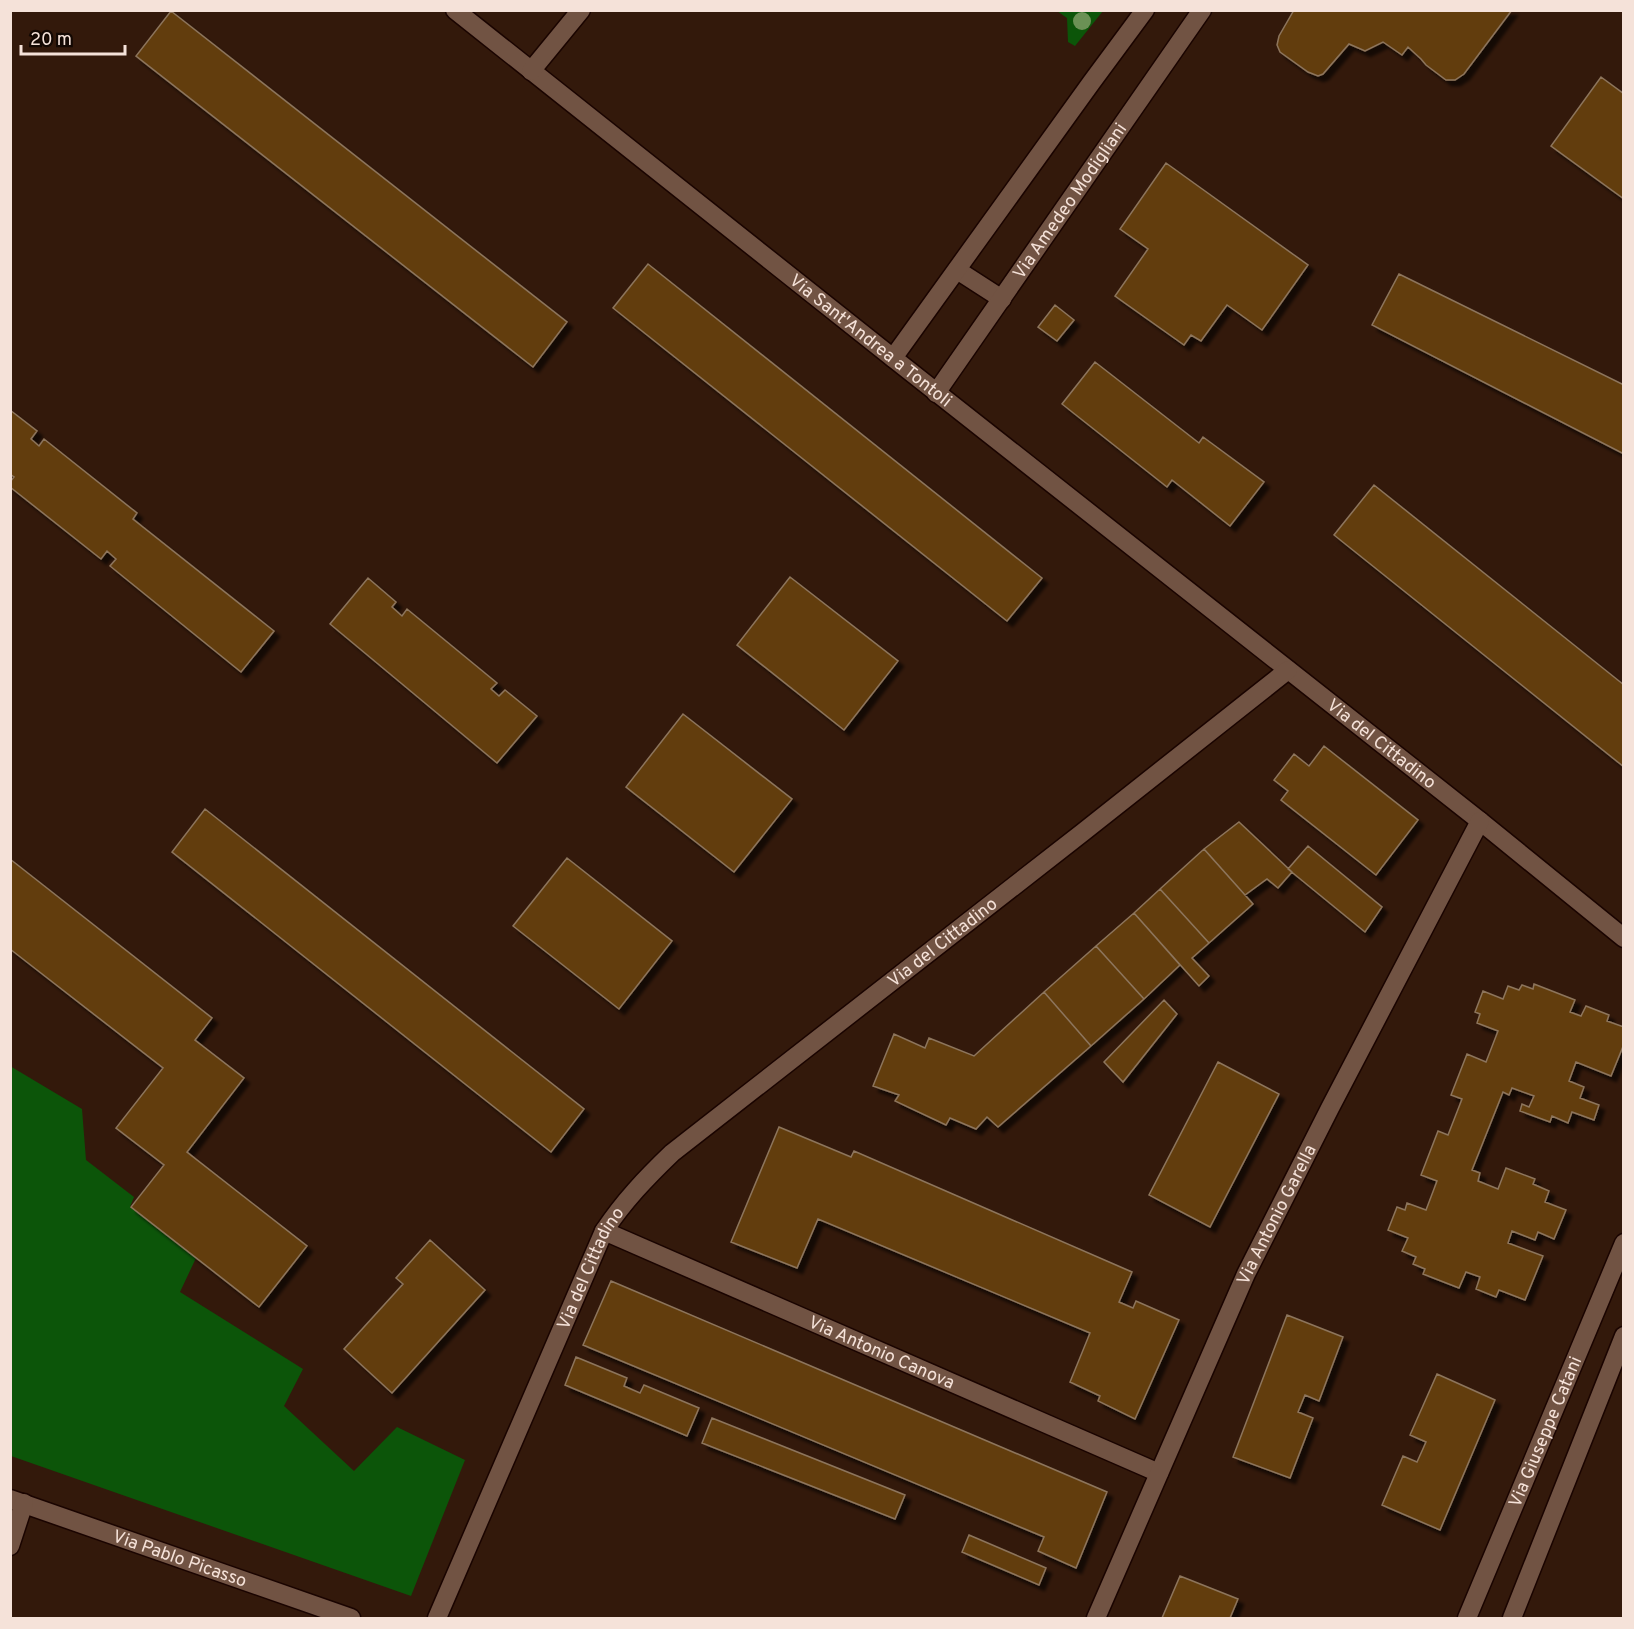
<svg xmlns="http://www.w3.org/2000/svg" width="1634" height="1629" viewBox="0 0 1634 1629" font-family="Overpass,sans-serif">
<style>
.green{fill:#0c5509}
.building{fill:#623e10;stroke:#8d755c;stroke-width:1.5;filter:url(#shadow)}
.lines{fill:none;stroke-linecap:round;stroke-linejoin:round}
.minor-casing{stroke:#1a0400;stroke-width:21}
.minor{stroke:#715343;stroke-width:18}
.tree{fill:#6b9155}
.labels{text-anchor:middle;stroke-width:6;stroke-linejoin:round;paint-order:stroke}
.street-label{font-size:18px;fill:#f5e2d9;stroke:#130803}
</style>
<defs>
<filter id="shadow"><feDropShadow dx="5.5" dy="5.5" stdDeviation="1.5" flood-color="#0009"/></filter>
</defs>
<rect width="100%" height="100%" fill="#33190b"/>
<!-- green -->
<path class="green" d="M1057 11V10L1103 11 1075 46 1068 42 1067 18Z
M10 1066 82 1109 86 1160 134 1197 130 1207 196 1258 180 1292 303 1369 284 1406 354 1471 397 1427 465 1460 411 1596 11 1456Z"/>
<!-- building -->
<path class="building" d="M1294 10H1512L1464 74 1455 80H1446L1426 65 1421 59 1408 47 1402 55 1383 42 1365 51 1349 44 1323 74 1318 76 1308 72 1280 52 1277 45 1279 36Z
M171 11 567 322 533 367 136 56Z
M1601 77 1624 94V199L1551 146Z
M1166 163 1308 265 1262 330 1227 305 1201 341 1191 335 1184 345 1115 296 1148 249 1120 229Z
M648 264 1042 578 1007 621 613 308Z
M1399 274 1624 385V454L1372 325Z
M1055 305 1074 320 1057 341 1038 327Z
M1095 362 1199 443 1203 437 1264 482 1230 526 1172 480 1167 487 1062 404Z
M10 410 37 431 31 439 39 446 44 439 137 513 133 519 274 631 241 672 110 566 116 559 107 551 101 559 10 487V482L14 477 10 474Z
M1374 485 1624 685V767L1334 535Z
M790 577 898 661 844 730 737 645Z
M368 578 396 602 392 607 402 616 407 609 497 683 491 689 499 696 505 690 537 716 497 763 330 624Z
M683 714 792 799 734 872 626 787Z
M1324 746 1418 820 1376 875 1281 800 1288 791 1274 780 1294 754 1309 766Z
M205 809 584 1109 551 1152 172 852Z
M1239 822 1292 872 1278 888 1267 879 1245 895 1204 849Z
M1308 846 1382 907 1365 932 1288 869Z
M1204 849 1253 904 1209 943 1160 889Z
M567 858 672 941 619 1009 513 926Z
M10 859 212 1018 195 1040 244 1078 187 1152 307 1246 259 1307 131 1207 164 1165 116 1128 163 1068 10 949Z
M1160 889 1209 943 1192 958 1209 976 1199 986 1134 913Z
M1134 913 1180 965 1144 999 1096 946Z
M1096 946 1144 999 1091 1046 1044 992Z
M1534 984 1575 1000 1570 1012 1581 1016 1586 1006 1609 1015 1607 1021 1624 1027V1044L1611 1076 1576 1062 1569 1081 1584 1087 1580 1098 1599 1105 1594 1120 1572 1112 1568 1123 1552 1116 1550 1122 1520 1111 1522 1104 1529 1107 1534 1096 1512 1088 1509 1095 1503 1092 1472 1170 1480 1173 1478 1181 1498 1189 1506 1168 1535 1179 1533 1184 1549 1191 1545 1202 1566 1210 1554 1239 1538 1232 1535 1240 1512 1231 1508 1243 1543 1256 1525 1300 1499 1290 1496 1297 1476 1289 1480 1277 1466 1272 1459 1288 1423 1274 1425 1269 1413 1264 1416 1257 1402 1251 1408 1238 1388 1230 1397 1207 1405 1210 1407 1203 1426 1210 1437 1181 1421 1175 1438 1131 1448 1135 1462 1099 1451 1095 1467 1054 1486 1062 1498 1031 1477 1023 1480 1014 1475 1012 1483 991 1503 999 1508 986 1519 990 1522 985 1533 989Z
M1044 992 1091 1046 998 1127 987 1117 976 1129 950 1118 946 1125 895 1101 899 1095 873 1086 894 1034 925 1048 929 1038 974 1056Z
M1164 1000 1177 1014 1123 1082 1104 1062Z
M1218 1062 1279 1094 1210 1227 1149 1195Z
M779 1127 851 1157 854 1151 1132 1272 1119 1302 1133 1308 1136 1301 1179 1320 1135 1419 1098 1401 1100 1396 1070 1382 1090 1333 818 1219 797 1268 731 1242Z
M430 1240 485 1290 392 1393 344 1349 403 1284 396 1278Z
M611 1281 1107 1492 1076 1568 1038 1551 1044 1537 583 1345Z
M1287 1315 1343 1337 1319 1401 1305 1395 1298 1412 1313 1418 1290 1478 1233 1457Z
M576 1357 627 1378 624 1386 640 1393 644 1385 699 1408 687 1436 565 1385Z
M1437 1374 1495 1400 1440 1530 1382 1505 1403 1456 1417 1462 1426 1442 1410 1435Z
M712 1418 905 1495 895 1519 702 1443Z
M969 1535 1046 1568 1039 1585 962 1552Z
M1180 1576 1238 1599 1230 1618H1162Z"/>
<g class="lines">
<!-- minor casing -->
<g class="minor-casing">
<g id="minor">
<path id="s1" d="M455 10 893 358 1480 821 1624 938"/>
<path d="M531 71 581 10"/>
<path d="M957 270 1002 299"/>
<path d="M893 358 1091 83 1145 10"/>
<path id="s2" d="M936 393 1202 10"/>
<path id="s3" d="M604 1231 1159 1473"/>
<path id="s4" d="M10 1499 351 1618"/>
<path d="M10 1546 24 1503"/>
<path id="s5" d="M437 1618 604 1231C624 1201 646 1178 672 1153L1082 833 1288 670"/>
<path id="s6" d="M1096 1618 1246 1274 1330 1108 1480 821"/>
<path id="s7" d="M1467 1618 1624 1243"/>
<path d="M1512 1618 1624 1336"/>
</g>
</g>
<!-- minor -->
<use href="#minor" class="minor"/>
</g>
<!-- trees -->
<circle class="tree" cx="1082" cy="21" r="9"/>
<g class="labels">
<!-- street labels -->
<g class="street-label">
<text dy="6" stroke="none"><textPath href="#s2" startOffset="234">Via Amedeo Modigliani</textPath></text>
<text dy="6" stroke="none"><textPath href="#s1" startOffset="531">Via Sant'Andrea a Tontoli</textPath></text>
<text dy="6" stroke="none"><textPath href="#s1" startOffset="1182">Via del Cittadino</textPath></text>
<text dy="6" stroke="none"><textPath href="#s5" startOffset="868">Via del Cittadino</textPath></text>
<text dy="6" stroke="none"><textPath href="#s6" startOffset="442">Via Antonio Garella</textPath></text>
<text dy="6" stroke="none"><textPath href="#s5" startOffset="382">Via del Cittadino</textPath></text>
<text dy="6" stroke="none"><textPath href="#s3" startOffset="303">Via Antonio Canova</textPath></text>
<text dy="6" stroke="none"><textPath href="#s7" startOffset="202">Via Giuseppe Catani</textPath></text>
<text dy="6" stroke="none"><textPath href="#s4" startOffset="180">Via Pablo Picasso</textPath></text>
</g>
</g>
<!-- border -->
<rect width="1634" height="1629" fill="none" stroke="#f5e2d9" stroke-width="24"/>
<!-- scale -->
<path d="M21 45v9h104v-9" fill="none" stroke="#f5e2d9" stroke-width="3"/>
<text x="30" y="45" font-size="18" fill="#f5e2d9" stroke="#130803" stroke-width="4.5" paint-order="stroke">20 m</text>
</svg>
